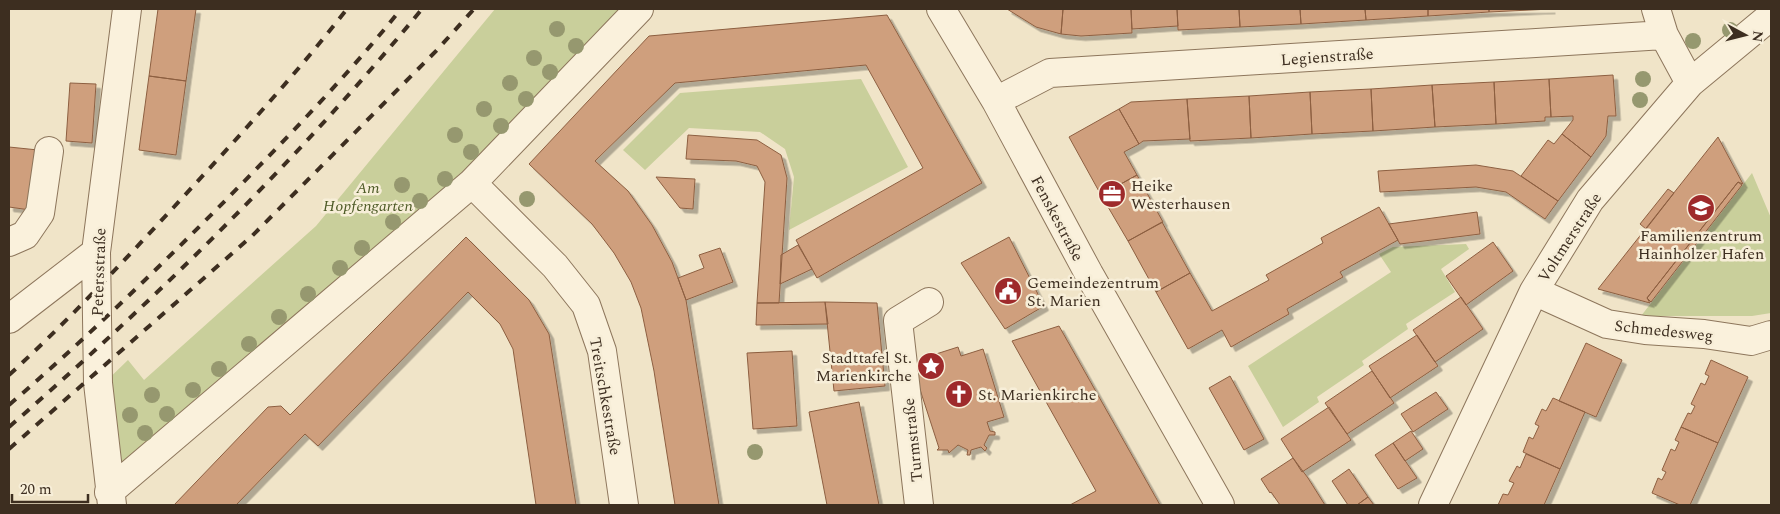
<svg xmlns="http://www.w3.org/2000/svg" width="1780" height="514" viewBox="0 0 1780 514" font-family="Spectral,serif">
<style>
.green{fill:#c9cf9b}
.building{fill:#cf9f7d;stroke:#8d5f41;filter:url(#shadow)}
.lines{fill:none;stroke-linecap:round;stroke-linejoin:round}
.minor-casing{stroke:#8d765c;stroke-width:30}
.minor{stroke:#faf1dc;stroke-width:28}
.rail{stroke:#3d2e20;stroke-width:4;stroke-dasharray:9 9;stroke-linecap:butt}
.tree{fill:#96986f}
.labels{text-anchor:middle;stroke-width:5;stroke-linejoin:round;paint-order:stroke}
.street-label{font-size:16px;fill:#3d2e20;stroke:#f7eed8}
.poi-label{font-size:16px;fill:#3d2e20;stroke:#f7eed8;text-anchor:start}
.park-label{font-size:16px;font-style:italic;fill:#4d5a26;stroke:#f7eed8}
</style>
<defs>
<filter id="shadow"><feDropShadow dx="4.5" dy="4.5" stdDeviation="0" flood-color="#0004"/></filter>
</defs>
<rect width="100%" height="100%" fill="#f0e4c8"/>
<!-- green -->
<path class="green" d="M495 9H639L472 183 109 492 98 389 128 360 144 380 316 226Z
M861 79 908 167 789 230 794 177 785 149 760 132 689 128 645 170 623 150 680 93Z
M1752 173 1771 218V313L1752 316H1641Z
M1466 244 1469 249 1441 269 1455 292 1406 324 1408 329 1362 361 1364 365 1317 397 1319 402 1283 427 1248 366 1391 272 1379 254 1393 247Z"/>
<!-- building -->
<path class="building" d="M158 9H196L186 81 149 76Z
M1007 9H1063L1061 34 1036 27Z
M1063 9H1131L1132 33 1081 36 1061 34Z
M1131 9H1177L1178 26 1132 29Z
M1177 9H1239L1240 27 1178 30Z
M1239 9H1300L1301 24 1240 27Z
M1300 9H1365L1366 20 1301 24Z
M1365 9H1428V16L1366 20Z
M1428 9H1489V12L1428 16Z
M1489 9H1551L1489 12Z
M887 15 982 183 817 278 796 240 923 168 866 65 675 83 595 161 628 191 652 225 672 262 686 300 719 505H675L654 371 641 308 631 282 614 253 592 224 529 164 649 36Z
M1613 75 1616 116H1608L1606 136 1591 157 1562 134 1573 120V116L1551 117 1549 79Z
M149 76 186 81 176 155 139 150Z
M1549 79 1551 117H1545V121L1496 124 1494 82Z
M1494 82 1496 124 1435 127 1432 85Z
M70 83 96 84 92 143 66 141Z
M1432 85 1435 127 1373 131 1371 89Z
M1371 89 1373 131 1312 134 1310 92Z
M1310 92 1312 134 1251 138 1249 96Z
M1249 96 1251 138 1190 141 1187 99Z
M1187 99 1190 139 1143 141 1139 144 1119 109 1131 102Z
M1119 109 1139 144 1124 152 1137 175 1101 195 1069 137Z
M1562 134 1591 157 1558 201 1521 176 1548 140 1554 144Z
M688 135 757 140 781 155 787 178 779 303H757L765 182 757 166 736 161 686 159Z
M1718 137 1743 184 1738 182 1647 298 1650 303 1598 289Z
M9 147 38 150 30 210 9 207Z
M1476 165 1513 171 1558 201 1545 219 1506 192 1476 187 1380 192 1378 171Z
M1137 175 1163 222 1128 241 1101 195Z
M656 177 695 179 693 209 680 208Z
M1738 182 1742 185 1651 302 1647 298Z
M1668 189 1674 193 1646 229 1640 224Z
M1379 207 1398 240 1340 272 1343 277 1287 309 1289 314 1231 347 1222 330 1188 349 1156 292 1190 273 1212 311 1269 280 1266 275 1323 243 1321 238Z
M1477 212 1480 234 1400 244 1389 224Z
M1162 222 1190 273 1156 292 1128 241Z
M466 237 529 300 549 334 576 505H536L513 349 500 324 468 292 318 446 305 434 236 505H174L268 407 281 406 290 415Z
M1009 237 1044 306 1005 329 961 263Z
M1493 242 1513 271 1466 305 1446 276Z
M798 245 812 269 780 284 781 255Z
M720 248 733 282 686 300 678 278 704 268 699 255Z
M1461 297 1483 329 1435 362 1413 330Z
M825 302 877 303 885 386 834 391Z
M825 302 828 324 756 325 757 303Z
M1059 326 1160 505H1070L1096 491 1012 341Z
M1417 335 1438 366 1390 398 1369 366Z
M1586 343 1622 360 1596 417 1559 401Z
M958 347 961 356 983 349 1004 417 987 422 990 431 995 432V435H989L984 445 987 448 985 451 981 447 971 450 970 455H967L968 450 958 445 949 453 948 450H937L939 448 914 371 936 364 933 355Z
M792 351 797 426 753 429 747 353Z
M1711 360 1748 377 1718 443 1681 427 1688 413 1691 414 1695 406 1691 404 1701 383 1705 385 1709 376 1705 374Z
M1372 371 1394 403 1347 434 1325 403Z
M1230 376 1264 439 1244 450 1209 388Z
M1436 392 1448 409 1413 432 1401 414Z
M1553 398 1585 412 1560 469 1523 452 1529 437 1533 439 1539 426 1535 424 1542 409 1546 411Z
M859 402 879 505H827L809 412Z
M1329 407 1351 440 1302 472 1281 439Z
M1681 427 1718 443 1690 505H1680L1652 493 1658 478 1662 480 1666 472 1662 470 1671 449 1675 451 1679 442 1675 440Z
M1411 431 1423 449 1405 461 1393 443Z
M1393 443 1417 478 1398 489 1375 455Z
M1526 454 1560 469 1544 505H1498L1503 494 1508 495 1514 483 1509 481 1517 466 1520 468Z
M1293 458 1308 478 1325 505H1280L1271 492 1270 493 1261 479Z
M1349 469 1368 497 1357 505H1348L1332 481Z
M1368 497 1374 505H1357Z"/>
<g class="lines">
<!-- minor casing -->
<g class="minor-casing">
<path id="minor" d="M941 9 996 101 1089 274 1220 505
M1656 9 1664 35 1690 83
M996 101 1050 73 1664 35
M472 183 555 266 586 305 602 351 624 505
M9 242 25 235 40 213 49 151
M1534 291 1607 324 1645 330 1704 334 1751 341 1771 335
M9 319 96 252
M109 492 472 183 639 9
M112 505 98 383 96 252 127 9
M919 505 898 321 929 302
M1433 505 1534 291 1590 200 1690 83 1771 16"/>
</g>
<!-- minor -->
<use href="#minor" class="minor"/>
<!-- rail -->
<path class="rail" d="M9 375C66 323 120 265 173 208 233 143 293 78 347 9
M9 405C81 343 149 277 216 210 280 145 344 80 401 9
M9 427C157 298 297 161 422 9
M9 449 252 236 437 50 474 9"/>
</g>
<!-- trees -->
<g class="tree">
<circle cx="557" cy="29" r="8"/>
<circle cx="1730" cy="30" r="8"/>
<circle cx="1693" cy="41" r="8"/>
<circle cx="576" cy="46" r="8"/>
<circle cx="534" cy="58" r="8"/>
<circle cx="550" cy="72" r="8"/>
<circle cx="1643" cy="79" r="8"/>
<circle cx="510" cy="83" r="8"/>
<circle cx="526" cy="99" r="8"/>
<circle cx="1640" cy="100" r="8"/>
<circle cx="484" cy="109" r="8"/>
<circle cx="501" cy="126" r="8"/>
<circle cx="455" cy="135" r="8"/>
<circle cx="471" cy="152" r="8"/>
<circle cx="445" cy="179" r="8"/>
<circle cx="402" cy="185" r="8"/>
<circle cx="527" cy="199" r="8"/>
<circle cx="420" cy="201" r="8"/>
<circle cx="393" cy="222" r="8"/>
<circle cx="362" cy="248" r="8"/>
<circle cx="340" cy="268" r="8"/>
<circle cx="308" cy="294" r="8"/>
<circle cx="279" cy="317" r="8"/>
<circle cx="249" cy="344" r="8"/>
<circle cx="219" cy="369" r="8"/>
<circle cx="193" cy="390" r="8"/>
<circle cx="152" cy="395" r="8"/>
<circle cx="167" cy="414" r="8"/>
<circle cx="130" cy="415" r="8"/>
<circle cx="145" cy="433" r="8"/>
<circle cx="755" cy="452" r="8"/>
</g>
<!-- icons -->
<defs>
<g id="office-disc" transform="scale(1.4375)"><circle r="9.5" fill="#9e2a2b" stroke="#f7eed8"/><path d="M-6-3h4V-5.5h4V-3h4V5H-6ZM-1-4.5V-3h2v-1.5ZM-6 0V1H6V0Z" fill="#fff"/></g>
<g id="school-disc" transform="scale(1.4375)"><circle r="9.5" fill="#9e2a2b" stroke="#f7eed8"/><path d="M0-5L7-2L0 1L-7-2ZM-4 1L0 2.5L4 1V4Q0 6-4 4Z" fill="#fff"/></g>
<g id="civic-disc" transform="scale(1.4375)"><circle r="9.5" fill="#9e2a2b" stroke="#f7eed8"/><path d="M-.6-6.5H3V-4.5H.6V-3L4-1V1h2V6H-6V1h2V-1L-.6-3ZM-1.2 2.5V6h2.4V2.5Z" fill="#fff"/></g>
<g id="sight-disc" transform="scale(1.4375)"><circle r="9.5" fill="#9e2a2b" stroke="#f7eed8"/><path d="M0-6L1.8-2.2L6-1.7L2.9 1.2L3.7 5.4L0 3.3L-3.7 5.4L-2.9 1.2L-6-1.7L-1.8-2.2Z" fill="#fff"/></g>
<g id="church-disc" transform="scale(1.4375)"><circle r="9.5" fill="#9e2a2b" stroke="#f7eed8"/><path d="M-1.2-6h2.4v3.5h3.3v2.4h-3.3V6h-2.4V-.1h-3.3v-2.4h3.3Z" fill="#fff"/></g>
</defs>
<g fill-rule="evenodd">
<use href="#office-disc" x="1112" y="194"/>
<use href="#school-disc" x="1701" y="208"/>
<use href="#civic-disc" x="1008" y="291"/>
<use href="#sight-disc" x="931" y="366"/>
<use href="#church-disc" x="959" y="394"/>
</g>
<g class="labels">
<!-- street labels -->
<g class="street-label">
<text transform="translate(1327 56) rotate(-4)" y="6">Legienstraße</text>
<text transform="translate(1058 218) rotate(62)" y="6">Fenskestraße</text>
<text transform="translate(1569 237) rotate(-57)" y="6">Voltmerstraße</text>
<text transform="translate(98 272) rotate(-88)" y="6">Petersstraße</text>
<text transform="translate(1664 330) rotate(6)" y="6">Schmedesweg</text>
<text transform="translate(606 396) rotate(80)" y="6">Treitschkestraße</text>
<text transform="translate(912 440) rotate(-96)" y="6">Turmstraße</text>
</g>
<!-- poi labels -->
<g class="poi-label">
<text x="1131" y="191">Heike<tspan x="1131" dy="18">Westerhausen</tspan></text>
<text x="1701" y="241" text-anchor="middle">Familienzentrum<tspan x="1701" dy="18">Hainholzer Hafen</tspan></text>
<text x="1027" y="288">Gemeindezentrum<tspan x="1027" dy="18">St. Marien</tspan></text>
<text x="912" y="363" text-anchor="end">Stadttafel St.<tspan x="912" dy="18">Marienkirche</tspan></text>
<text x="978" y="400">St. Marienkirche</text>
</g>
<!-- park labels -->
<g class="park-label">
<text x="368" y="193">Am<tspan x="368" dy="18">Hopfengarten</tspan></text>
</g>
</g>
<!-- border -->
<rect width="1780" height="514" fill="none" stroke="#3d2e20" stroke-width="20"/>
<!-- north arrow -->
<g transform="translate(1745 35) rotate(97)" stroke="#f7eed8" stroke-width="4" paint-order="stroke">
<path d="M0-4L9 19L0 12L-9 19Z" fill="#3d2e20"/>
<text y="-8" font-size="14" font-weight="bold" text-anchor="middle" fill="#3d2e20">N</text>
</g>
<!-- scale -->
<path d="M12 494v8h76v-8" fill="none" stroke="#3d2e20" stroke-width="2.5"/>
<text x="20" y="494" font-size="15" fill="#3d2e20" stroke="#f7eed8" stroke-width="4" paint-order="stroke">20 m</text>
</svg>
